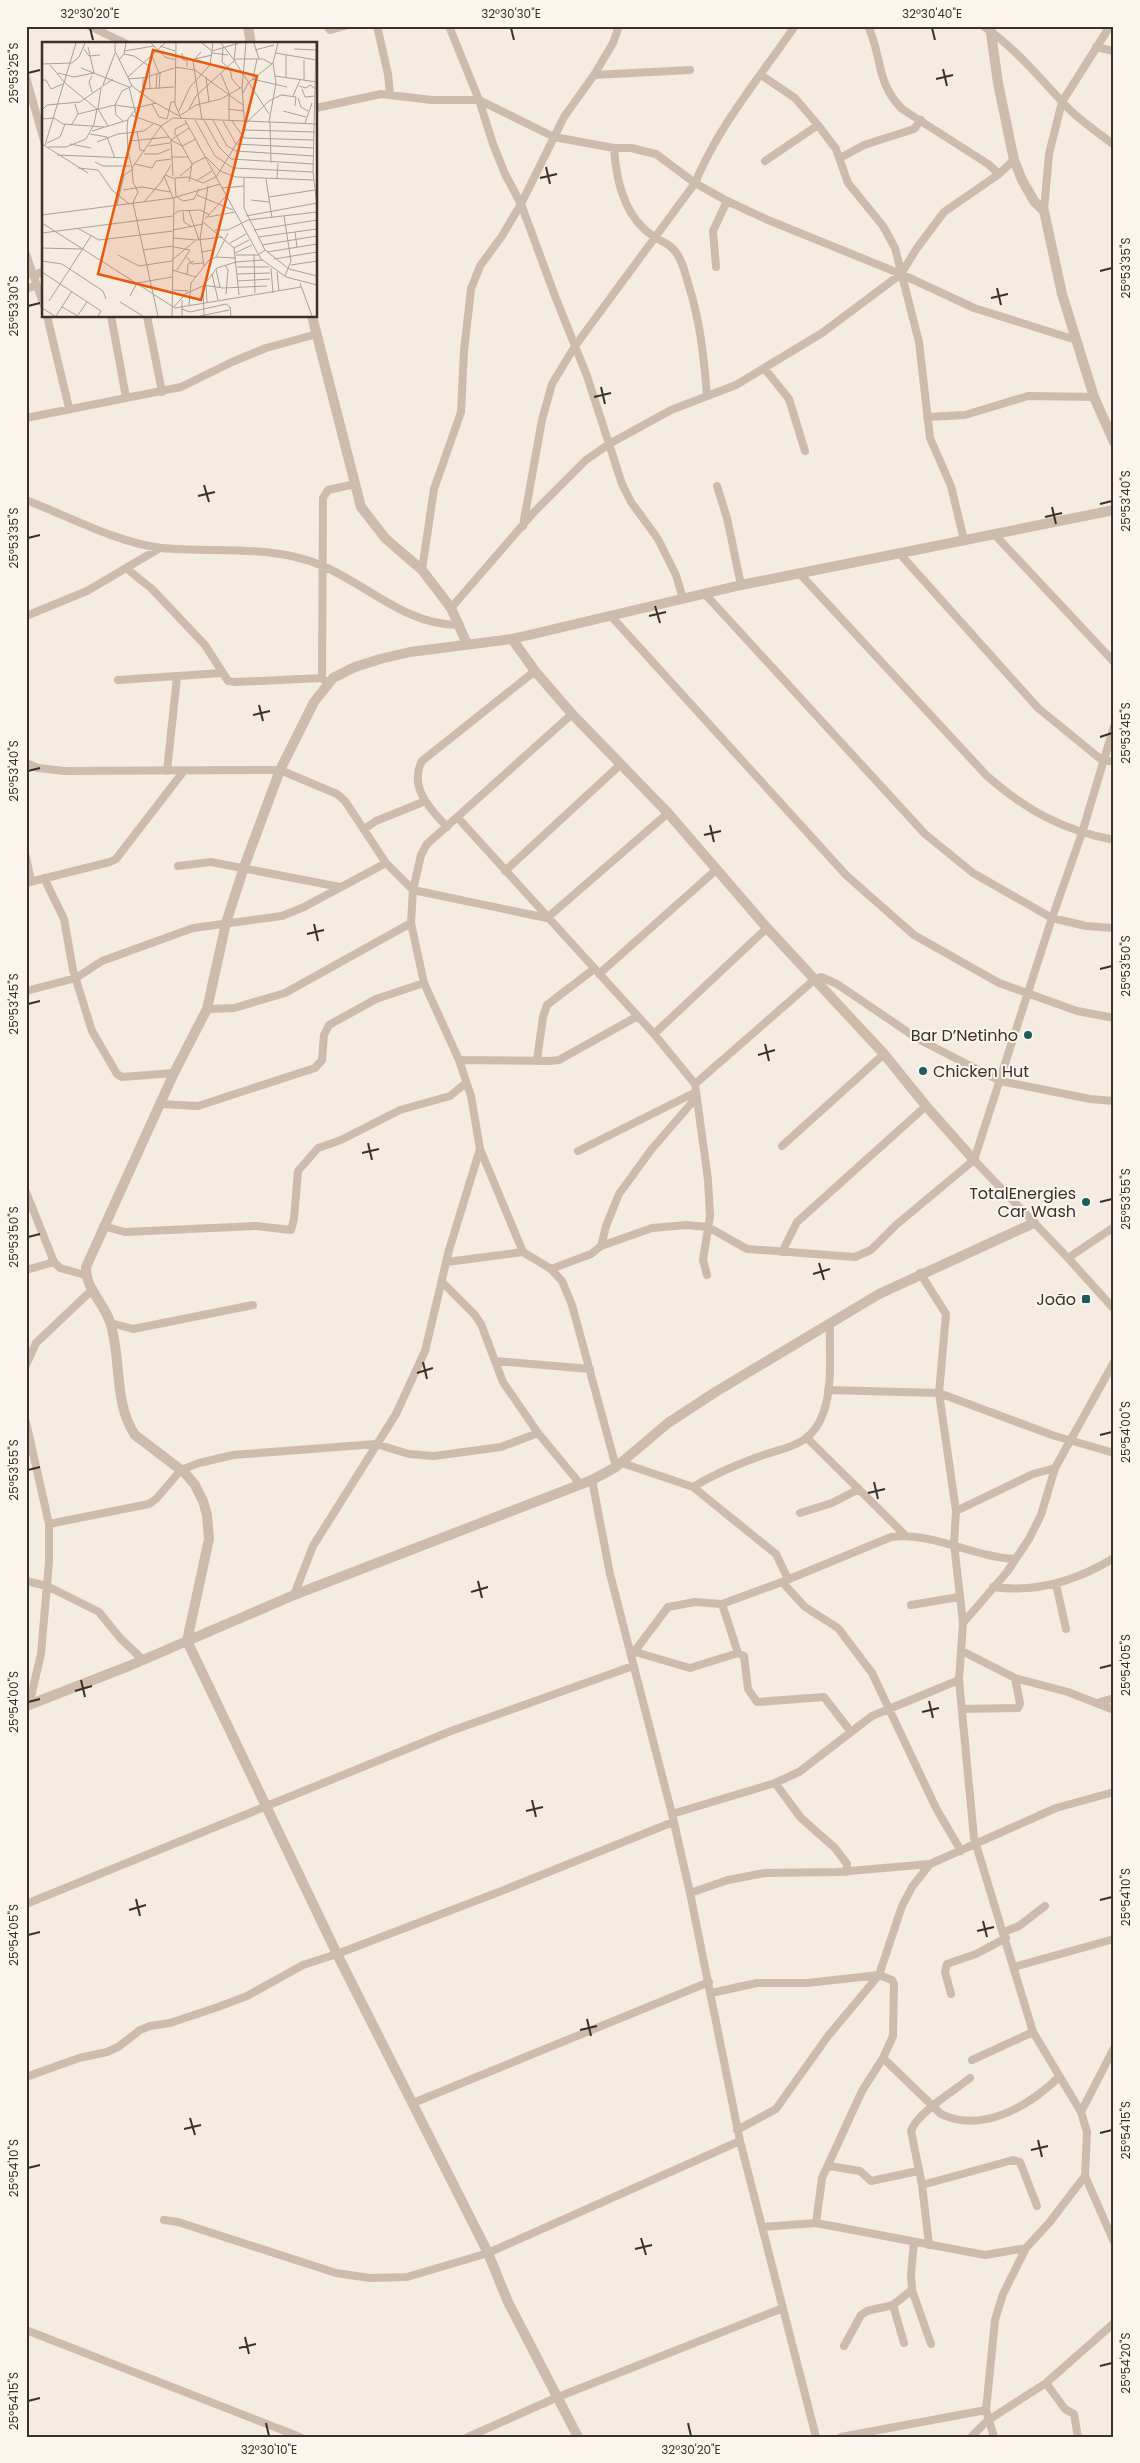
<svg xmlns="http://www.w3.org/2000/svg" width="1140" height="2463" viewBox="0 0 1140 2463" font-family="Poppins,sans-serif">
<style>
.lines{fill:none;stroke-linecap:round;stroke-linejoin:round}
.minor{stroke:#cdbbac;stroke-width:8}
.tertiary{stroke:#cdbbac;stroke-width:10}
.ticks{fill:none;stroke:#3b302b;stroke-width:2}
.poi-dot{fill:#1f5a5e;stroke:#fbf5ee;stroke-width:2}
.labels{text-anchor:middle;stroke-width:4;stroke-linejoin:round;paint-order:stroke}
.poi-label{font-size:16px;fill:#3b302b;stroke:#fbf5ee;text-anchor:end}
.inset-road{fill:none;stroke:#aaa098;stroke-width:1}
.view{fill:#e8590c;fill-opacity:0.15;stroke:#e8590c;stroke-width:2.5}
.inset-edge{fill:none;stroke:#3b302b;stroke-width:2.5}
.neatline{fill:none;stroke:#3b302b;stroke-width:2}
.ticks-label{font-size:12px;text-anchor:middle;fill:#3b302b}
</style>
<rect width="100%" height="100%" fill="#f4ebe1"/>
<g class="lines">
<!-- minor -->
<path class="minor" d="M89 26 127 44
M327 26 330 30 345 26
M377 26 388 74 390 94
M449 26 479 100 493 144 505 174 521 204 555 296 587 376 622 484 631 502 658 539 676 575 683 599
M868 26C883 58 875 81 902 109L988 164 999 174
M983 26C1017 49 1041 80 1069 109 1082 122 1099 133 1114 145
M1096 47 1114 51
M594 75 690 70
M761 75 795 98 818 125 836 149 848 183 883 226 895 248 919 342 930 438 951 486 964 540
M26 77 44 141
M316 108 381 94 432 100H479L554 137 614 148H631L656 154 695 183 727 201 768 220 901 274 974 308 1076 340
M614 148C616 181 624 217 653 236 663 243 670 243 677 254 683 262 685 273 688 283 700 320 704 357 707 396
M840 158 864 145 914 129 921 120
M765 161 818 125
M1044 211 1049 154 1062 102 1110 26
M26 254 44 306
M716 267 713 231 727 201
M33 276 44 271
M26 289 37 285
M47 316 69 408
M111 316 126 397
M147 316 162 392
M765 369 789 399 805 451
M927 417 965 415 1028 396 1094 397
M26 418 181 387 232 362 266 348 317 334
M717 486 727 518 741 585
M26 500C68 516 117 543 162 548 215 553 273 544 323 566 369 586 407 626 460 625
M523 526 542 420 552 384 575 346 695 183C719 125 760 77 795 26
M995 535 1114 662
M900 554 1038 708 1103 761H1114
M126 568 152 589 205 645 228 681 236 682 322 678 328 683
M422 570 434 489 461 412 464 351 471 289 480 266 502 236 521 204 564 117 594 75 613 43 619 26
M800 574 987 776C1026 810 1062 830 1114 840
M705 594 925 834 973 873 1052 918 1086 926 1114 928
M451 608 535 511 586 460 609 444 671 410 736 385 822 333 901 274 917 248 944 212 999 174 1014 160
M610 615 846 875 914 935 999 983 1077 1011 1114 1018
M26 616 87 591 160 548
M322 678 323 498 328 490 355 484
M118 680 222 673
M26 763 38 768 64 771 280 770 337 794 345 801 386 863 413 890 547 918 668 813
M167 771 177 677
M458 818 654 1034 695 1084 708 1180 710 1216 703 1260 707 1275
M447 827C431 810 408 787 422 761L535 671
M364 829 376 821 423 802
M26 857 31 881
M178 866 211 862 340 887
M505 871 621 764
M44 878 64 919 73 970 92 1031 117 1074 122 1077 174 1073
M26 883 110 862 116 859 183 772
M599 974 716 870
M26 991 76 978 102 961 193 928 282 916 304 907 386 863
M207 1009 234 1008 285 993 411 923
M654 1034 767 928
M459 1060 550 1061 559 1060 636 1017
M537 1060 543 1017 547 1005 594 969
M695 1084 814 980 821 977 837 984 918 1039 1000 1081 1090 1099 1114 1101
M160 1104 198 1106 315 1068 322 1060 324 1035 329 1025 376 999 424 983
M782 1146 884 1054
M578 1151 696 1092
M974 1160 1068 1258 1114 1309
M26 1192 54 1262 60 1268 85 1275
M103 1226 125 1232 256 1226 291 1230 294 1219 298 1171 318 1148 341 1140 400 1110 450 1096 466 1083
M601 1246 606 1226 619 1194 651 1150 695 1099
M523 1252 480 1149 471 1096 459 1060 424 983 411 923 413 890 421 855 427 844 572 714
M782 1252 797 1222 926 1106
M1068 1258 1114 1227
M447 1262 523 1252 551 1269 562 1281 572 1305 616 1467
M551 1269 591 1254 601 1246 652 1228 686 1225 708 1227 747 1249 855 1257 871 1250 896 1225 974 1160 1052 918 1082 833 1114 726
M26 1270 54 1262
M920 1273 946 1314 939 1393 956 1511 954 1544 963 1623 959 1680 974 1838 1033 2032 1081 2112
M442 1282 474 1314 481 1324 503 1382 538 1433 581 1485
M111 1323 133 1329 253 1305
M495 1361 590 1369
M26 1365 36 1343 93 1289
M828 1390 939 1393 1052 1435 1114 1453
M26 1422 49 1524V1562L41 1654 29 1705
M807 1438 905 1535
M622 1463 693 1487C713 1475 733 1466 755 1458 786 1446 812 1448 824 1411 833 1384 829 1351 830 1323
M592 1480 610 1574 672 1814 690 1893 740 2141 816 2437
M693 1487 776 1554 788 1579
M956 1511 1033 1474 1055 1468
M800 1513 832 1503 859 1489
M49 1524 149 1504 156 1499 181 1470 199 1463 233 1455 376 1444 409 1454 434 1456 501 1447 538 1433
M26 1581 47 1586 99 1612 120 1638 143 1660
M782 1582 805 1607 838 1628 872 1673 936 1808 961 1851
M1056 1584 1066 1629
M993 1587C1036 1593 1078 1580 1114 1558
M294 1595 313 1546 396 1414 425 1351 449 1250 480 1149
M722 1604 738 1653 744 1656 748 1689 757 1702 824 1697 851 1732
M911 1605 959 1597
M963 1623 1007 1572 1029 1539 1041 1515 1055 1468 1114 1362
M962 1651 1015 1678 1068 1692 1114 1710
M635 1652 690 1668 738 1653
M631 1656 668 1607 695 1602 722 1604 782 1582 891 1537C934 1532 973 1557 1015 1559
M1097 1703 1114 1698
M962 1709 1018 1708 1020 1704 1015 1678
M775 1783 801 1818 835 1848 847 1864 846 1872
M672 1814 775 1783 799 1772 872 1716 959 1680
M690 1893 728 1880 765 1873 838 1872 930 1864 1056 1808 1114 1792
M26 1904 451 1731 633 1666
M1004 1932 1019 1926 1045 1906
M1014 1967 1114 1939
M711 1993 757 1983H807L879 1975 892 1980 894 1984 893 2036 883 2058 862 2091 822 2178 816 2223
M951 1994 945 1972 947 1964 976 1954 1006 1938
M883 2058 941 2114C982 2134 1029 2106 1059 2077
M972 2060 1033 2032
M26 2077 79 2058 107 2052 118 2047 140 2030 150 2026 170 2023 218 2007 247 1996 303 1965 337 1954 504 1890 673 1822
M413 2103 709 1982
M737 2130 776 2109 828 2036 879 1975 902 1906 912 1887 930 1864
M829 2166 860 2171 871 2181 918 2171
M1085 2176 1114 2242
M922 2185 1013 2160 1020 2162 1037 2206
M164 2220 178 2222 336 2273 370 2278 407 2277 488 2253 740 2141
M762 2227 816 2223 985 2255 1026 2248
M929 2245 922 2185 911 2131C916 2114 955 2090 970 2078
M912 2290 931 2344
M893 2305 904 2343
M26 2330 300 2437
M844 2346 861 2315 867 2311 893 2305 912 2290 911 2274 914 2242
M1046 2383 1065 2409 1074 2414 1078 2437
M468 2437 558 2397 783 2308
M841 2437 986 2410
M971 2437 987 2421 1046 2383 1114 2323
M994 2437 986 2410 995 2320 1003 2294 1026 2248 1049 2223 1085 2176 1087 2132 1081 2112 1114 2048"/>
<!-- tertiary -->
<path class="tertiary" d="M248 26 251 44
M990 26 998 83 1014 160 1022 180 1034 201 1044 211 1062 294 1094 397 1114 442
M312 316 361 507 386 539 422 570 451 608 467 644
M512 639 535 671 572 714 668 813 767 928 884 1054 926 1106 974 1160
M26 1706 129 1666 294 1595 592 1480 616 1467 668 1423 717 1391 879 1294 1034 1223
M578 2437 508 2302 488 2253 337 1954 187 1641 209 1539 207 1515 203 1501 195 1485 185 1473 135 1435C113 1402 122 1359 110 1322 104 1303 85 1288 86 1267L174 1073 207 1009 226 923 244 867 280 770 314 702 333 678 355 667 380 659 410 652 512 639 741 585 1114 510"/>
</g>
<!-- ticks -->
<path class="ticks" d="M90 28 93 40M511 28 514 40M932 28 935 40M943 69 947 86M28 73 40 70M936 79 953 75M546 167 550 184M540 178 557 174M1100 271 1112 268M997 288 1001 305M991 298 1008 294M28 306 40 303M601 387 605 404M594 397 611 393M204 485 209 502M198 496 215 492M1100 504 1112 501M1052 507 1056 524M1045 517 1062 513M28 538 40 535M655 606 660 623M649 616 666 612M259 705 263 721M253 715 270 711M1100 737 1112 733M28 771 40 768M710 825 714 842M704 835 721 831M314 924 318 941M307 934 324 930M1100 969 1112 966M28 1004 40 1001M765 1044 769 1061M758 1055 775 1050M368 1143 372 1160M362 1153 379 1149M1100 1202 1112 1199M28 1237 40 1234M819 1263 824 1280M813 1274 830 1269M423 1362 427 1379M417 1373 433 1368M1100 1435 1112 1432M28 1470 40 1467M874 1482 878 1499M868 1493 885 1489M478 1581 482 1598M471 1592 488 1587M1100 1668 1112 1665M81 1680 85 1697M75 1691 92 1686M929 1701 933 1718M28 1702 40 1699M922 1712 939 1708M532 1800 536 1817M526 1811 543 1807M136 1899 140 1916M1100 1900 1112 1897M129 1910 146 1905M983 1921 987 1937M977 1931 994 1927M28 1935 40 1932M587 2019 591 2036M580 2030 597 2026M190 2118 195 2135M184 2129 201 2125M1100 2133 1112 2130M1038 2140 1042 2157M1031 2150 1048 2146M28 2168 40 2165M641 2238 646 2255M635 2249 652 2245M245 2337 249 2354M239 2348 256 2344M1100 2366 1112 2363M28 2401 40 2398M266 2423 269 2436M688 2423 691 2436"/>
<!-- markers -->
<g class="poi-dot">
<circle cx="1028" cy="1035" r="5"/>
<circle cx="923" cy="1071" r="5"/>
<circle cx="1086" cy="1202" r="5"/>
<rect x="1081" y="1294" width="10" height="10" rx="2.5"/>
</g>
<g class="labels">
<!-- poi labels -->
<g class="poi-label">
<text x="1018" y="1041">Bar D’Netinho</text>
<text x="933" y="1077" text-anchor="start">Chicken Hut</text>
<text x="1076" y="1199">TotalEnergies<tspan x="1076" dy="18">Car Wash</tspan></text>
<text x="1076" y="1305">João</text>
</g>
</g>
<!-- overview -->
<g transform="translate(42 42)">
<rect width="275" height="275" fill="#f4ebe1"/>
<path class="inset-road" d="M73 1V9L90 44 110 59 139 75M109 1 123 15 133 18M134 1 133 62 139 76M160 1 170 9 197 1M179 1 192 18M194 1 192 18 227 72M212 1 217 17M274 1 271 130 275 163M118 4 133 9M46 5 52 31M181 5 180 20 188 27 190 37 198 46M42 7 47 14 58 13M252 7 275 8M213 8 232 3M82 9 112 4M159 10 151 19 160 78M140 11 141 18H145V25M170 11 186 13M234 11 274 18M82 12 92 14 107 24 108 47M244 13V36M110 14 117 31M153 17 170 13M77 18 82 12 84 1M0 22 30 21 37 15 43 1M8 23 23 41 55 67M133 25 153 28 201 63M39 26 87 45M16 31 32 35 52 31M179 32 187 51V78M108 34 132 26M233 34 275 40M86 35 123 1M164 35 167 60M211 36 215 17M86 37 108 35M210 37 245 45M0 38H4L9 47 21 42M262 38V18M61 43 73 11M257 44 264 46 268 43 274 47M87 45 95 77M101 47 132 45M114 47 115 32M117 47 118 31M260 47 263 55 273 54M50 50 47 40 50 34M97 50 101 48V35M201 51 206 41 231 21M251 54 258 38M256 56 259 65 266 69M110 62 117 75 125 77M56 67 59 46M56 67 66 84M147 67 154 54 194 17H221L230 22M186 67 202 69M0 68 5 63 38 60 71 37M137 69 148 45 168 23 171 1M241 69 264 75M36 72 73 63 80 49 90 44M89 73 119 84 129 98 140 104 154 97M139 73 154 63 179 57 200 45M0 77 12 76 21 82 62 85M125 77 129 60H133M143 78 219 217 244 235 275 243M153 78 173 114 191 126 271 130M162 78 177 105 189 117 272 122M171 78 185 104 194 109 272 114M81 79 74 73 73 63 94 66 114 61M181 79 194 102 272 106M190 79 202 96 272 98M205 80 227 59 239 53 254 55 253 64M227 80 234 41 231 21 236 1M228 80 229 121M263 81 270 61M30 82 36 72 33 62M203 88 273 90M50 89 86 78M95 89 98 108 103 109M48 92 65 95 73 116M133 93V87L145 81M134 93 150 122 147 140M88 99 127 95M55 100 76 92 102 89 111 82M5 101 18 95 23 82M0 102 46 131M28 102 49 106M3 103 34 1M107 104 128 101M6 105H24L44 97 52 82 55 67M102 112H116L128 107M15 113 87 116M129 115H146M53 120 61 124H88M93 122 110 126 114 119 129 117M150 122 164 115 178 129 194 135 272 138M36 126 56 128 70 148 87 162M90 126 86 109 85 86 86 77 94 67M123 133 133 137 134 155M122 134 131 156M131 134 129 98 147 86M138 134 150 124M133 136 146 135 161 141 174 135 203 88 200 45 204 1M202 136V166L223 208 247 227 275 234M224 137 230 176M235 137 236 121M154 139 170 129M180 146 202 144M81 148 100 145 128 150M155 153 191 168M135 155 141 159 152 157 157 147M227 155 273 148M209 158 227 160M102 160 119 140 129 123M75 163 82 133 91 127M147 169 157 198M141 170 142 180 150 185M0 173 131 156 178 142M131 173 136 169 158 168 168 173M204 174 275 161M242 174 249 219 243 234M166 175 193 170M163 177 184 154M161 180 192 206 197 253M0 181 133 266 259 245M37 187 57 198 131 189M131 188 161 182M173 188H186L206 178 275 170M212 188 275 178M253 190 255 205M0 191 131 174M216 195 275 187M131 196 154 198 181 195M188 201 204 192M220 203 275 194M132 205 148 208 135 228M0 206 40 207M192 206 207 198M101 208 131 204M159 210 171 208 175 196M225 210 275 202M193 211 210 203M76 213 97 224 130 219M194 213H216L223 208M212 213 213 251M145 215 150 222 161 221M174 215 186 191M232 217 275 210M130 218 153 199M0 219 20 222 61 249 64 257M183 223 186 228 184 252M249 223 275 219M162 224 158 197 166 144M195 225H227M229 226 231 251M174 227 178 245M130 228 154 235M0 230 59 269 56 274M235 230 237 249M170 232 176 258M195 232 228 231M145 233 146 222 152 219M195 239 228 237M258 241 270 274M161 243 181 246 225 244M164 243 165 260M161 244 162 274M130 248 146 249M88 254 95 241 130 235M140 258V274M7 259 49 194M78 260 101 274M147 263 149 241 167 218 174 215 194 216M20 265 36 274M132 265 143 252 161 244 175 226 194 220 221 218M0 266 13 274M140 267 148 270 184 262 188 265 189 274M36 273 45 260M14 274 30 249M116 274 91 161 96 150 91 140 90 126 119 84 131 76 275 82M130 274 132 156M158 274 187 268"/>
<path class="view" d="M111 8 215 34 159 258 56 232Z"/>
<rect width="275" height="275" class="inset-edge"/>
</g>
<!-- border -->
<rect width="1140" height="2463" fill="none" stroke="#fbf5ee" stroke-width="55"/>
<rect x="28" y="28" width="1084" height="2408" class="neatline"/>
<g class="ticks-label">
<text x="90" y="18">32°30'20"E</text>
<text x="511" y="18">32°30'30"E</text>
<text x="932" y="18">32°30'40"E</text>
<text transform="translate(14 73) rotate(-90)" y="4">25°53'25"S</text>
<text transform="translate(1126 268) rotate(-90)" y="4">25°53'35"S</text>
<text transform="translate(14 306) rotate(-90)" y="4">25°53'30"S</text>
<text transform="translate(1126 501) rotate(-90)" y="4">25°53'40"S</text>
<text transform="translate(14 538) rotate(-90)" y="4">25°53'35"S</text>
<text transform="translate(1126 733) rotate(-90)" y="4">25°53'45"S</text>
<text transform="translate(14 771) rotate(-90)" y="4">25°53'40"S</text>
<text transform="translate(1126 966) rotate(-90)" y="4">25°53'50"S</text>
<text transform="translate(14 1004) rotate(-90)" y="4">25°53'45"S</text>
<text transform="translate(1126 1199) rotate(-90)" y="4">25°53'55"S</text>
<text transform="translate(14 1237) rotate(-90)" y="4">25°53'50"S</text>
<text transform="translate(1126 1432) rotate(-90)" y="4">25°54'00"S</text>
<text transform="translate(14 1470) rotate(-90)" y="4">25°53'55"S</text>
<text transform="translate(1126 1665) rotate(-90)" y="4">25°54'05"S</text>
<text transform="translate(14 1702) rotate(-90)" y="4">25°54'00"S</text>
<text transform="translate(1126 1897) rotate(-90)" y="4">25°54'10"S</text>
<text transform="translate(14 1935) rotate(-90)" y="4">25°54'05"S</text>
<text transform="translate(1126 2130) rotate(-90)" y="4">25°54'15"S</text>
<text transform="translate(14 2168) rotate(-90)" y="4">25°54'10"S</text>
<text transform="translate(1126 2363) rotate(-90)" y="4">25°54'20"S</text>
<text transform="translate(14 2401) rotate(-90)" y="4">25°54'15"S</text>
<text x="269" y="2454">32°30'10"E</text>
<text x="691" y="2454">32°30'20"E</text>
</g>
</svg>
